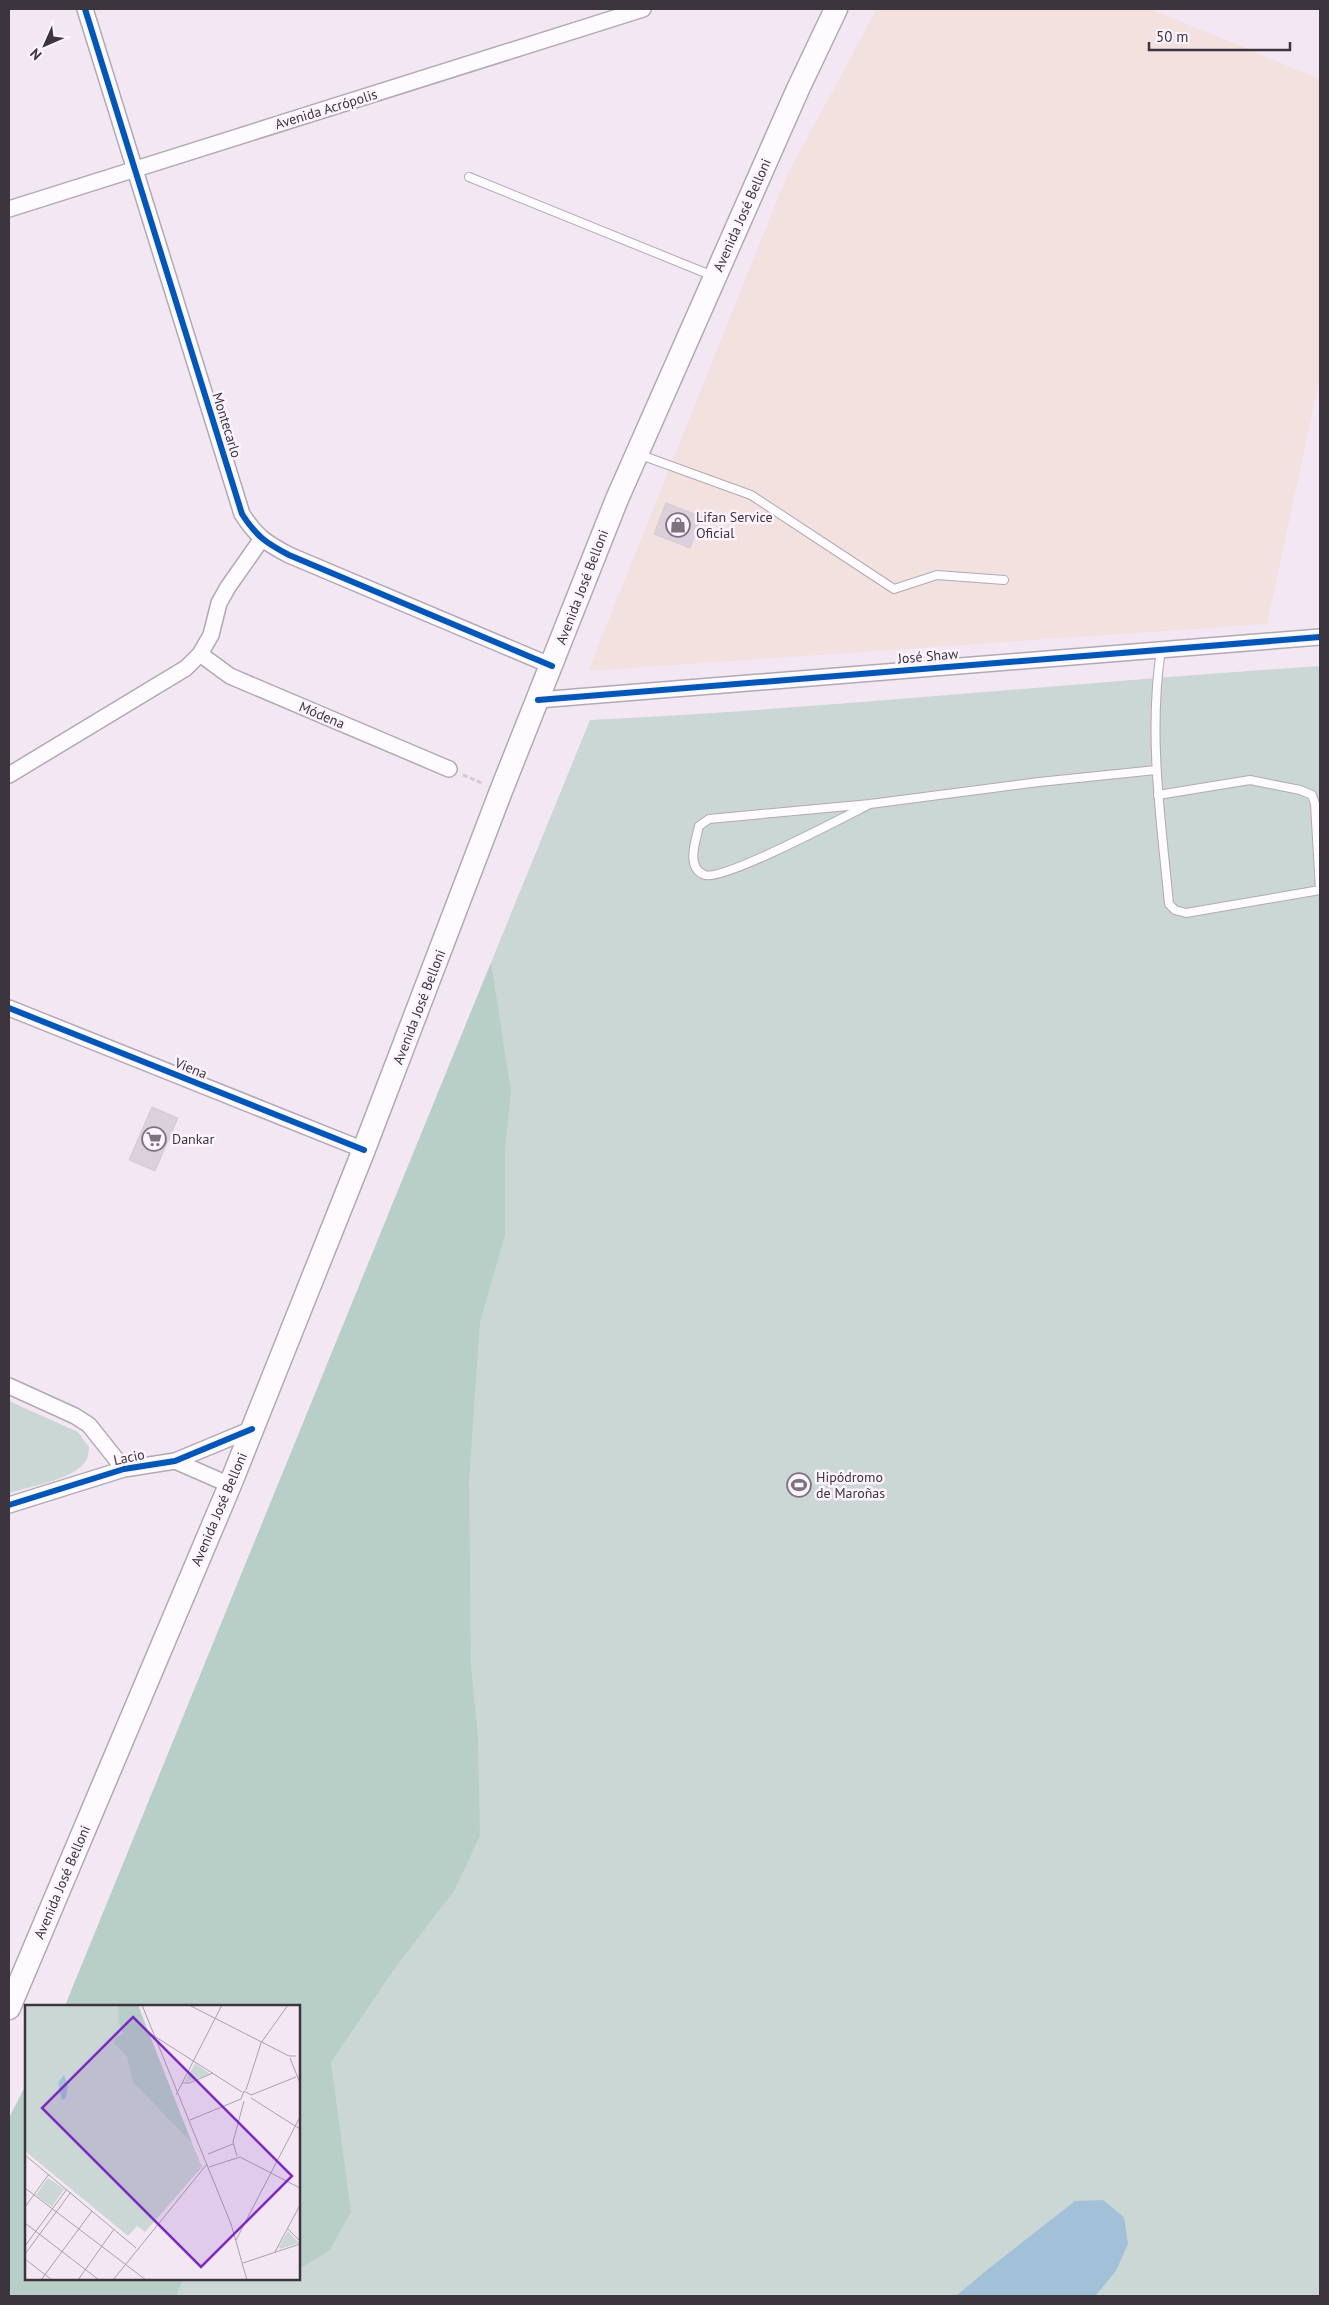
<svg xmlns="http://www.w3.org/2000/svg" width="1329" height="2305" viewBox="0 0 1329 2305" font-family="'PT Sans',sans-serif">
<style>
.industrial{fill:#f2e1df}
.green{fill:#cbd7d4}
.forest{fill:#b8cfc7}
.water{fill:#a0c1d7}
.building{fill:#dcd0dd;stroke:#d3cad4}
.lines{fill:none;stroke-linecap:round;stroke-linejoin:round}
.lane-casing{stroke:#b2a9b3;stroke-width:10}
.street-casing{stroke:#b2a9b3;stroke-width:18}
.secondary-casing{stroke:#b2a9b3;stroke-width:25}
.path{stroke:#d0ccd1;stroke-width:3;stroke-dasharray:5 2.5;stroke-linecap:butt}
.lane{stroke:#fdfbfd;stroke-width:8}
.street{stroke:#fdfbfd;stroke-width:15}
.secondary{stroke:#fdfbfd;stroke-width:22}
.cycleway-casing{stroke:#fcf4fd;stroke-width:9}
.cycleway{stroke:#0057b8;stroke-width:6}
.labels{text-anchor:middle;stroke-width:5;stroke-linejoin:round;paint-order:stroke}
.street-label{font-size:14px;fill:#3d353e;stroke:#fcf4fd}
.poi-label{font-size:14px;fill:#3d353e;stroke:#fcf4fd;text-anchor:start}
.inset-road{fill:none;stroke:#aaa0ab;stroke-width:1}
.view{fill:#7b2cbf;fill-opacity:0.15;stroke:#7b2cbf;stroke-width:2.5}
.inset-edge{fill:none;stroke:#3d353e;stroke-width:2.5}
</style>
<rect width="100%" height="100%" fill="#f3e7f4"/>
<!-- industrial -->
<path class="industrial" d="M877 9H1151L1320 79V377L1267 624 588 671 788 173Z"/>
<!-- green -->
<path class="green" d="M1320 666V2296H9V2118L26 2085V2279H299V2006H65L590 720C834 708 1077 682 1320 666Z
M9 1401 78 1432 89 1447C89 1452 88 1458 85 1462 74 1479 28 1487 9 1493Z"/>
<!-- forest -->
<path class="forest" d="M491 963 511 1091 505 1151V1235L480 1322 469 1480 471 1666 478 1739 480 1836 454 1891 395 1968 331 2062 351 2212 329 2251 299 2269V2006H65Z
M26 2085V2279H183L176 2296H9V2118Z"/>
<!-- water -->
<path class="water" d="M1103 2200 1124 2217 1128 2244 1116 2271 1095 2296H956L987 2270 1075 2201Z"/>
<!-- building -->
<path class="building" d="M666 503 702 517 690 548 654 534Z
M152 1107 178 1118 155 1171 129 1160Z"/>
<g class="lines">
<!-- lane casing -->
<g class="lane-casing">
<path id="lane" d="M469 177 713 276
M638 454 751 495 894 589 937 575 1004 580
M1161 650C1148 735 1161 819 1169 904L1175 910 1186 913 1320 890
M1158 795 1250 780 1300 790 1312 795 1315 804 1320 890
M870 804C846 816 724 881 705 875 685 868 696 840 699 826L709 819 870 804 1039 782 1156 770"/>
</g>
<!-- street casing -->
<g class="street-casing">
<path id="street" d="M85 9 242 514C256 536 266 543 289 555L552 666
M9 209 643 9
M200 654 230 676 449 769
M538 700 1320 637
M9 775 186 668 200 654 211 635 219 603 228 587 261 540
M9 1008 364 1150
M9 1386 75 1416 89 1425 124 1469
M175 1461 230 1485
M9 1505 124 1469 175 1461 252 1429"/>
</g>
<!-- secondary casing -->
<g class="secondary-casing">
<path id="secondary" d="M9 2008 230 1485 363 1152 501 791 617 499 798 89 836 9"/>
</g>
<!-- path -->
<path class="path" d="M463 775 482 783"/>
<!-- lane -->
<use href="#lane" class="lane"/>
<!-- street -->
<use href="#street" class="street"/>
<!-- secondary -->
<use href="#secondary" class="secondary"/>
<!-- cycleway casing -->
<g class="cycleway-casing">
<path id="cycleway" d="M85 9 242 514C256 536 266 543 289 555L552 666
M538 700 1320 637
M9 1008 364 1150
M9 1505 124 1469 175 1461 252 1429"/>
</g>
<!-- cycleway -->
<use href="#cycleway" class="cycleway"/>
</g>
<!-- icons -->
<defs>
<g id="shop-ring" transform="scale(1.25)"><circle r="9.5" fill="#fcf4fd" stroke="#7d737e" stroke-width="1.5"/><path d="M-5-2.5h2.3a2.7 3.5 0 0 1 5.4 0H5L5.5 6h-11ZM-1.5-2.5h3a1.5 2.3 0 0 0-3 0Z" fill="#7d737e"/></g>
<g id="supermarket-ring" transform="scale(1.25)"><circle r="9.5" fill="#fcf4fd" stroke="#7d737e" stroke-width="1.5"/><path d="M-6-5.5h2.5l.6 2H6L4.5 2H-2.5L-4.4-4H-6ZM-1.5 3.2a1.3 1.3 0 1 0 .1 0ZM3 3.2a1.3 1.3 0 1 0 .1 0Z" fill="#7d737e"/></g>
<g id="stadium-ring" transform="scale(1.25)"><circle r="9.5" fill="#fcf4fd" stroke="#7d737e" stroke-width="1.5"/><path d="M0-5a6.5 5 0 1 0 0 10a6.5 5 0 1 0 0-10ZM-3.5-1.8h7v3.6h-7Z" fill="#7d737e"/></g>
</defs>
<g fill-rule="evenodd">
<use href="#shop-ring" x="678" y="525"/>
<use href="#supermarket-ring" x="154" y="1139"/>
<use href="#stadium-ring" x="799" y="1485"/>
</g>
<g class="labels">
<!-- street labels -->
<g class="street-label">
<text transform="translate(326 109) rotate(-17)" y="5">Avenida Acrópolis</text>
<text transform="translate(742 215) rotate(-66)" y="5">Avenida José Belloni</text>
<text transform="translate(227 425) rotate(73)" y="5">Montecarlo</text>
<text transform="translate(582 587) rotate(-69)" y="5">Avenida José Belloni</text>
<text transform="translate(928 656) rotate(-5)" y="5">José Shaw</text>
<text transform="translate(322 715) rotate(23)" y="5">Módena</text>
<text transform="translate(419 1007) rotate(-69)" y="5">Avenida José Belloni</text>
<text transform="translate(191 1068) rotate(22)" y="5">Viena</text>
<text transform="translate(129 1457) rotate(-12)" y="5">Lacio</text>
<text transform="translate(219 1509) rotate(-67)" y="5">Avenida José Belloni</text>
<text transform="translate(62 1882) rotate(-67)" y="5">Avenida José Belloni</text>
</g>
<!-- poi labels -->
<g class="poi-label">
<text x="696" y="522">Lifan Service<tspan x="696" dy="16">Oficial</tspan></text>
<text x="172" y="1144">Dankar</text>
<text x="816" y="1482">Hipódromo<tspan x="816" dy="16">de Maroñas</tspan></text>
</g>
</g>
<!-- overview -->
<g transform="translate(25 2005)">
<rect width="275" height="275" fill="#f3e7f4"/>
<path d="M0 0H113L124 35 177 162 120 227 112 221 103 231 0 146ZM170 58 185 69 161 77V74ZM23 173 39 184 27 202 11 190ZM263 226 274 238 255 244 254 242Z" fill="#cbd7d4"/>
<path d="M94 0H113L167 138 108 77 102 51 89 38 91 32 99 29 93 16Z" fill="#b8cfc7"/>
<path d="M39 70 43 80 41 93 37 95 33 78Z" fill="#a0c1d7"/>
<path class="inset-road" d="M117 0 206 219 222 275M164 0 264 51H271M126 29 217 87M265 53 275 78M157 78H164L188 68M221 85 236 38 263 0M151 90 197 0M226 90 271 72M226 93 275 124M216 94 219 86 226 90M165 115 216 94M183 149 208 139M0 150 111 243M212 151 208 137 219 96M184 162 215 152 275 183M0 183 121 275M0 202 24 169M0 218 74 275M262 223 275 236M211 235 275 112M0 241 42 184M250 247 275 200M0 249 46 187M0 254 27 275M218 258 275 239M16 275 67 206M53 275 89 224M88 275 182 159"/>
<path class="view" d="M108 12 267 171 176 262 17 103Z"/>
<rect width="275" height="275" class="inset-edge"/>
</g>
<!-- border -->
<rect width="1329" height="2305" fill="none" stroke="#3d353e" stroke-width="20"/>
<!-- north arrow -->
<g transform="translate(45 45) rotate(225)" stroke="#fcf4fd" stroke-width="4" paint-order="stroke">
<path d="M0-4L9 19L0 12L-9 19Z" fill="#3d353e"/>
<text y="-8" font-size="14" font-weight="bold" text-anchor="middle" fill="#3d353e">N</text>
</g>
<!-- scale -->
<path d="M1149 42v8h141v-8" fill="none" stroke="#3d353e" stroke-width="2.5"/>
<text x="1156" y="42" font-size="15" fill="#3d353e" stroke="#fcf4fd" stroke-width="4" paint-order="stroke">50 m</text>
</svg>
